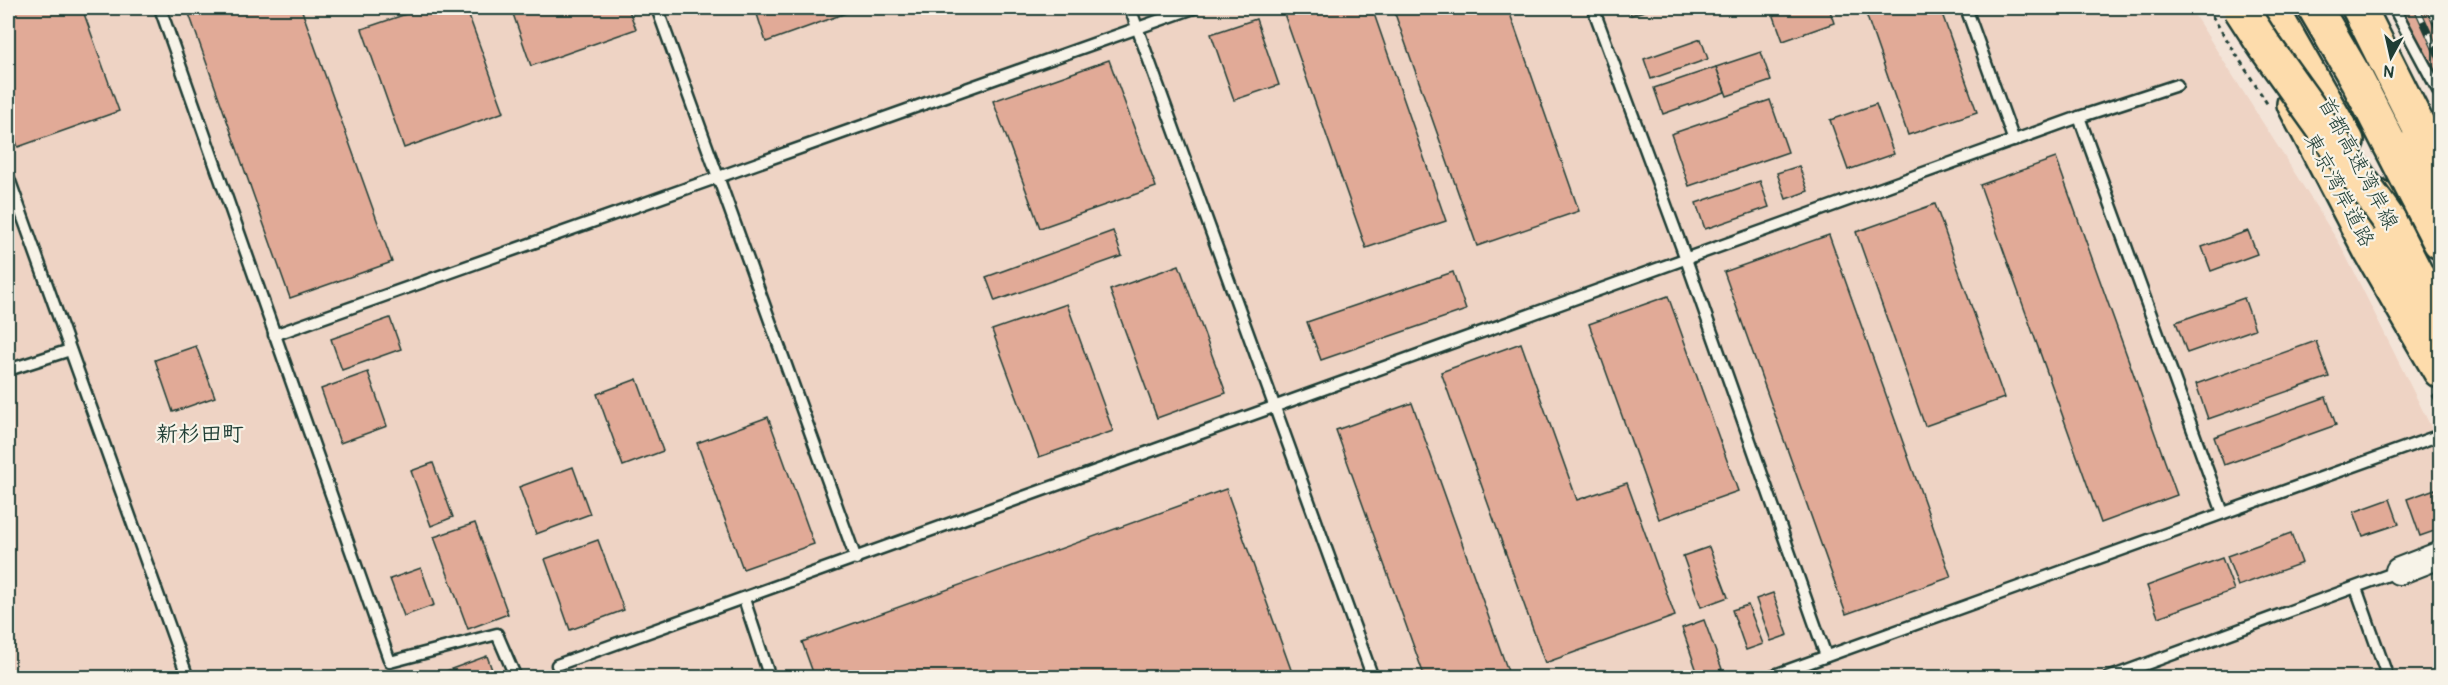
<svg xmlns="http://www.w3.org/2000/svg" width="2448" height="685" viewBox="0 0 2448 685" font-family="Pangolin,'Klee One',sans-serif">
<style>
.built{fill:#eed3c4}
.building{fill:#e1aa97;stroke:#1f3d34;stroke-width:1.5}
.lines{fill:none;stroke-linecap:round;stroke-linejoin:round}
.service-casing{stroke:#1f3d34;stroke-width:15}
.tertiary-casing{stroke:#1f3d34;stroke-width:30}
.trunk-casing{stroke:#1f3d34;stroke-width:38}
.motorway-casing{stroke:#1f3d34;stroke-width:38}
.path{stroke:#1f3d34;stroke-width:3;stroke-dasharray:4.5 4.5;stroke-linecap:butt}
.service{stroke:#f7f3e8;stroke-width:10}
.tertiary{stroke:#f7f3e8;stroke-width:26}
.trunk{stroke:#fddcac;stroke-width:33}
.motorway{stroke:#fddcac;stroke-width:33}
.rail-casing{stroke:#1f3d34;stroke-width:7}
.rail{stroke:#f7f3e8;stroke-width:4.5;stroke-dasharray:14;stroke-linecap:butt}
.motorway-bridge-casing{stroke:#1f3d34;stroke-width:38;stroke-linecap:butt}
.motorway-bridge{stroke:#fddcac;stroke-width:33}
.labels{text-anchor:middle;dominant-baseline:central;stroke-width:4.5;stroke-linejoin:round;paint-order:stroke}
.street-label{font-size:21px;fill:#1f3d34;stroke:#f7f3e8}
.neighbourhood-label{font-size:22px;font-weight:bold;fill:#1f3d34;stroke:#f7f3e8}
</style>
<rect width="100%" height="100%" fill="#f3e4d8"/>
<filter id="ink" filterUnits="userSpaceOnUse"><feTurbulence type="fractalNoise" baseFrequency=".0167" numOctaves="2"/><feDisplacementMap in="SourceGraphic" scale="12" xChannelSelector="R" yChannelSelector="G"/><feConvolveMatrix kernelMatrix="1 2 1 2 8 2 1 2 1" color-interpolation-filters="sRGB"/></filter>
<g filter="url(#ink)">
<polygon class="built" points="8,8 2190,8 2341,246 2440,445 2440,677 8,677"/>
<g class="building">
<polygon points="8,8 82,8 119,111 18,147 8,119"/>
<polygon points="187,8 301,8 392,262 290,298"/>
<polygon points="424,8 466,8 504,112 404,148 362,29"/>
<polygon points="511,8 628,8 636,29 531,66"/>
<polygon points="755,8 860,8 766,42"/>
<polygon points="1282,8 1372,8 1446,221 1366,248"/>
<polygon points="1393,8 1508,8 1579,211 1477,246"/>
<polygon points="1629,8 1654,8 1631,15"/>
<polygon points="1771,8 1829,8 1834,23 1783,41"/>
<polygon points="1864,8 1940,8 1977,112 1908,135"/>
<polygon points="2402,8 2440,8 2440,87"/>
<polygon points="1256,19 1279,85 1234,100 1211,34"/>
<polygon points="1701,39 1708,59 1651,79 1644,59"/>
<polygon points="1761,52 1771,81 1727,96 1716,67"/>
<polygon points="1109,60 1156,187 1040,228 993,101"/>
<polygon points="1716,67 1725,92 1663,114 1654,88"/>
<polygon points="1770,100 1788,152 1689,186 1671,134"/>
<polygon points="1876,104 1894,154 1848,170 1830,120"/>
<polygon points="2056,158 2177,495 2101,523 1980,185"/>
<polygon points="1799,166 1808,191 1786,199 1777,173"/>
<polygon points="1760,181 1769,207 1705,229 1696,203"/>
<polygon points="1935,204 2004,398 1925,426 1856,232"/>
<polygon points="1113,231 1122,256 995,301 986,277"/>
<polygon points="2248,231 2257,254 2211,271 2202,247"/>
<polygon points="1829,235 1951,577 1846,614 1724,272"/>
<polygon points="1179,265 1226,393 1157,418 1110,290"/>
<polygon points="1453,272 1466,310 1321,360 1307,322"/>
<polygon points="1668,296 1738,491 1659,519 1589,324"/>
<polygon points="2244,298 2255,329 2187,353 2176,322"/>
<polygon points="1067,304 1113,431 1039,457 992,330"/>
<polygon points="390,318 401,349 342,370 331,339"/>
<polygon points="2316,341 2329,377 2208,419 2196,384"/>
<polygon points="1521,343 1577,500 1627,483 1675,616 1545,663 1441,372"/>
<polygon points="196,346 215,397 173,412 155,360"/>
<polygon points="368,372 387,426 340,443 321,389"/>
<polygon points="637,379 663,451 623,466 597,394"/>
<polygon points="2326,397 2336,425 2224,465 2214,437"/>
<polygon points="1412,403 1509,674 1498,678 1425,678 1336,430"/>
<polygon points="768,417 814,544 743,569 697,443"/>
<polygon points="433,463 453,517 431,526 411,471"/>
<polygon points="573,467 590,514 536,534 519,487"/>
<polygon points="1226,489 1294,678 815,678 802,642"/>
<polygon points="2435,489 2440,506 2440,529 2420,536 2407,499"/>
<polygon points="2390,499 2399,524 2363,536 2354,512"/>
<polygon points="475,523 508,614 468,629 434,537"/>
<polygon points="2291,533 2302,563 2238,586 2227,556"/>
<polygon points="598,540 624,610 570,630 545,559"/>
<polygon points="1709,547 1728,597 1701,607 1683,556"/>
<polygon points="2222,558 2234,590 2158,617 2147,586"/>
<polygon points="421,568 434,605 404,616 390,579"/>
<polygon points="1773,593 1788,635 1771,641 1756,599"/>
<polygon points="1748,605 1763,644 1746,650 1732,610"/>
<polygon points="1704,620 1722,669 1699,677 1682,628"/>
<polygon points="487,656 495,678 427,678"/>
</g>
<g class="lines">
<g class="service-casing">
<g id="service">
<polyline points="160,8 390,662 497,634 516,678"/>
<polyline points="657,8 856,559"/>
<polyline points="1130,8 1373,678"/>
<polyline points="1593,8 1686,259 1826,656"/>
<polyline points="1966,8 2014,141"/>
<polyline points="2394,8 2440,94"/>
<polyline points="2079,117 2223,513"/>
<polyline points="8,176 188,678"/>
<polyline points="274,335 1194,8"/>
<polyline points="8,370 70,350"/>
<polyline points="2356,588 2388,678"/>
<polyline points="744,599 770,678"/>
<polyline points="557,665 2079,117 2177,85"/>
<polyline points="1766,678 2440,435"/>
<polyline points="2108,678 2399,571"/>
</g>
</g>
<g class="tertiary-casing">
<polyline id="tertiary" points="2399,571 2440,555"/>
</g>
<g class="trunk-casing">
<g id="trunk">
<polyline points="2294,104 2370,250 2440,371"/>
<polyline points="2415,145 2440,193"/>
</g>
</g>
<g class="motorway-casing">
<g id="motorway">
<polyline points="2271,8 2347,141"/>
<polyline points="2315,8 2357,80 2440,242"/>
<polyline points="2359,8 2440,169"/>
<polyline points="2376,195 2440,321"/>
</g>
</g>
<g class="path">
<polyline points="2207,8 2268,105"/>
<polyline points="2433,395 2440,407"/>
</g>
<use href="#service" class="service"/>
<use href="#tertiary" class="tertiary"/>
<use href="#trunk" class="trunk"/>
<use href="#motorway" class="motorway"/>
<g class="rail-casing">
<g id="rail">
<polyline points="2417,8 2440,59"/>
<polyline points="2429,8 2440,33"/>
</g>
</g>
<use href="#rail" class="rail"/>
<g class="motorway-bridge-casing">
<polyline id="motorway-bridge" points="2240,8 2264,45 2389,220"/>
</g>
<use href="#motorway-bridge" class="motorway-bridge"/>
</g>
</g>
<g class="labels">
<g class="street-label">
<text transform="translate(2358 163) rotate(62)">首都高速湾岸線</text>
<text transform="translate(2339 190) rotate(62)">東京湾岸道路</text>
</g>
<g class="neighbourhood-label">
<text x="200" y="434">新杉田町</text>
</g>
</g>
<rect width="2448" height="685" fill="none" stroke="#f7f3e8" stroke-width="30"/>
<rect x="15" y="15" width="2418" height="655" fill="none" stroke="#1f3d34" stroke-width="2" filter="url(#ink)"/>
<g transform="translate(2391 57) rotate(188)" stroke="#f7f3e8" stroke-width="4.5" paint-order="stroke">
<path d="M0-4.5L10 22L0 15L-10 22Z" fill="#1f3d34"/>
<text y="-9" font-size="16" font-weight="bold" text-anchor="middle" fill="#1f3d34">N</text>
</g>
</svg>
